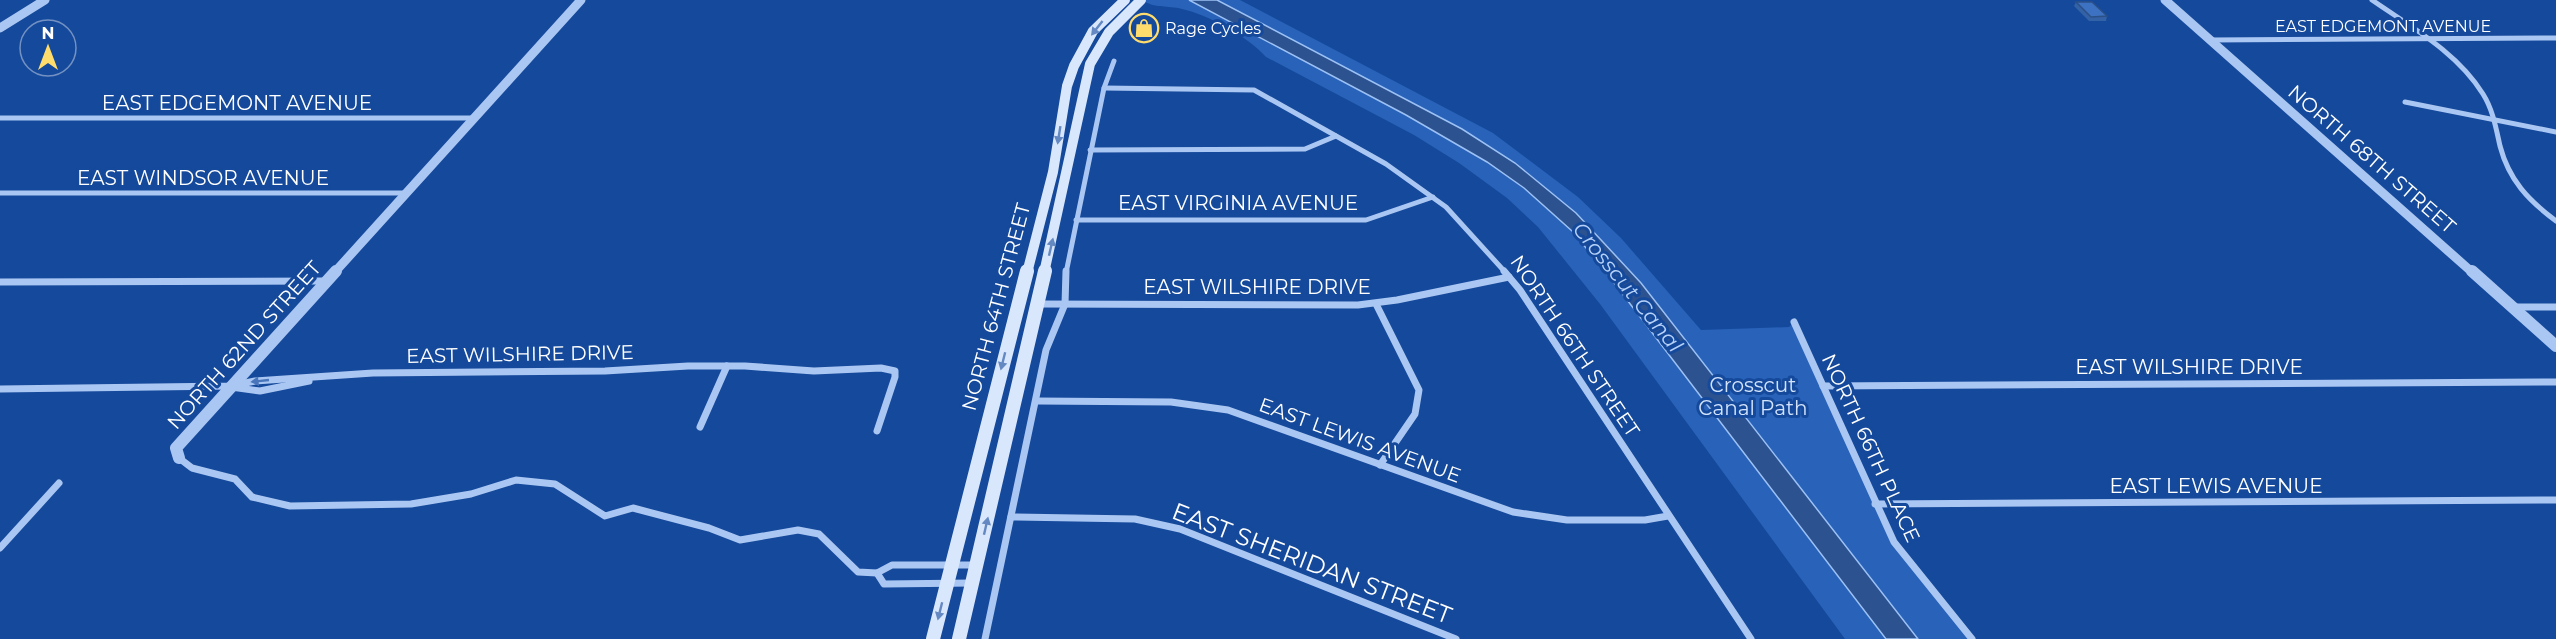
<svg xmlns="http://www.w3.org/2000/svg" width="2556" height="639" viewBox="0 0 2556 639" font-family="Montserrat,sans-serif">
<style>
.green{fill:#2862b9}
.water{fill:#2c528f;stroke:#9cc1f5;stroke-width:1.5}
.lines{fill:none;stroke-linecap:round;stroke-linejoin:round}
.minor-far1{stroke:#aac7f3;stroke-width:5}
.minor{stroke:#aac7f3;stroke-width:7}
.tertiary-far1{stroke:#aac7f3;stroke-width:9}
.tertiary{stroke:#aac7f3;stroke-width:12}
.secondary-far1{stroke:#d9e7fc;stroke-width:10}
.secondary{stroke:#d9e7fc;stroke-width:14}
.wall{fill:#3462a7}
.building{fill:#3d72c2;stroke:#2b5088;stroke-width:1.5}
.oneway{fill:#6388c2}
.oneway2{fill:#4975ba}
.labels{text-anchor:middle;dominant-baseline:central;stroke-width:6;stroke-linejoin:round;paint-order:stroke}
.far-street-label{font-size:16px;fill:#fff;stroke:#15499b}
.far-poi-label{font-size:16px;fill:#fff;stroke:#15499b;text-anchor:start}
.street-label{font-size:20px;fill:#fff;stroke:#15499b}
.park-label{font-size:20px;fill:#d2e3fd;stroke:#15499b}
.water-label{font-size:21px;font-style:italic;fill:#b7d2f9;stroke:#15499b}
.near-street-label{font-size:24px;fill:#fff;stroke:#15499b}
</style>
<rect width="100%" height="100%" fill="#15499b"/>
<path class="green" d="M 1142,0 L 1240,0 L 1493,133 L 1578,197 L 1621,238 L 1701,330 L 1789,327 L 1794,322 L 1894,542 L 1972,639 L 1845,639 L 1600,304 L 1538,227 L 1507,198 L 1459,163 L 1414,135 L 1266,57 C 1250,38 1207,14 1182,9 C 1167,5 1155,9 1142,0 Z"/>
<polygon class="water" points="1189,0 1217,0 1462,129 1515,163 1576,213 1641,283 1918,639 1886,639 1605,271 1572,231 1524,188 1487,162 1406,115"/>
<g class="lines">
<g class="minor-far1">
<path d="M 2372,0 C 2411,27 2457,52 2483,94 C 2493,110 2496,128 2500,146 C 2509,180 2528,200 2556,221"/>
<polyline points="2210,40 2556,38"/>
<polyline points="1104,88 1254,90 1386,164 1446,207 1506,273"/>
<polyline points="2405,102 2556,132"/>
<polyline points="0,118 474,118"/>
<polyline points="1090,150 1305,149 1336,136"/>
<polyline points="0,193 405,193"/>
<polyline points="1076,220 1366,220 1433,197"/>
<polyline points="1066,273 1104,88 1114,61"/>
</g>
<g class="minor">
<polyline points="1504,271 1520,290 1751,639"/>
<polyline points="0,282 325,281"/>
<polyline points="1038,304 1358,305 1397,300 1509,277"/>
<polyline points="1376,304 1419,390 1415,414 1380,465"/>
<polyline points="2515,307 2556,307"/>
<polyline points="1794,322 1894,542 1972,639"/>
<polyline points="1823,386 2556,382"/>
<polyline points="231,387 260,391 309,381"/>
<polyline points="0,389 231,386 255,381 373,373 605,371 688,366 745,366 814,371 881,368 895,371 895,377 877,431"/>
<polyline points="1037,401 1171,402 1228,410 1513,512 1567,520 1645,520 1668,516"/>
<polyline points="700,427 727,366"/>
<polyline points="179,458 192,468 235,479 252,497 290,506 411,504 471,494 516,480 555,484 605,516 633,508 709,528 740,540 798,530 819,534 858,572 877,573 892,565 976,565"/>
<polyline points="1875,504 2556,500"/>
<polyline points="1011,517 1135,519 1180,529 1456,639"/>
<polyline points="0,548 59,483"/>
<polyline points="877,573 884,584 972,583"/>
<polyline points="985,639 1046,350 1065,304 1066,271"/>
</g>
<g class="tertiary-far1">
<polyline points="2165,0 2473,273"/>
<polyline points="0,28 45,0"/>
<polyline points="334,273 581,0"/>
</g>
<g class="tertiary">
<polyline points="2472,271 2556,346"/>
<polyline points="179,458 176,448 336,271"/>
</g>
<g class="secondary-far1">
<polyline points="1027,273 1053,172 1067,86 1074,66 1093,31 1125,0"/>
<polyline points="1044,273 1090,64 1109,32 1141,0"/>
</g>
<g class="secondary">
<polyline points="933,639 1027,271"/>
<polyline points="959,639 1045,271"/>
</g>
</g>
<polygon class="wall" points="2076,2 2107,16 2106,21 2089,21 2074,6"/>
<polygon class="building" points="2076,2 2092,2 2107,16 2091,17"/>
<defs><path id="oneway-solid" d="M-6-.8H1V-3.2L6.5 0L1 3.2V.8H-6Z" transform="scale(1.5)"/></defs>
<g class="oneway">
<use href="#oneway-solid" transform="translate(1097 28) rotate(128)"/>
<use href="#oneway-solid" transform="translate(1059 135) rotate(99)"/>
<use href="#oneway-solid" transform="translate(1051 247) rotate(-77)"/>
<use href="#oneway-solid" transform="translate(1003 361) rotate(104)"/>
<use href="#oneway-solid" transform="translate(986 526) rotate(-77)"/>
<use href="#oneway-solid" transform="translate(940 611) rotate(104)"/>
</g>
<use class="oneway2" href="#oneway-solid" transform="translate(260 381) rotate(174)"/>
<defs>
<g id="shop-ring" transform="scale(1.5)"><circle r="9.5" fill="#15499b" stroke="#ffdc6c" stroke-width="1.5"/><path d="M-5-2.5h2.3a2.7 3.5 0 0 1 5.4 0H5L5.5 6h-11ZM-1.5-2.5h3a1.5 2.3 0 0 0-3 0Z" fill="#ffdc6c"/></g>
</defs>
<g fill-rule="evenodd">
<use href="#shop-ring" x="1144" y="28"/>
</g>
<g class="labels">
<g class="far-street-label">
<text x="2383" y="26">EAST EDGEMONT AVENUE</text>
</g>
<g class="far-poi-label">
<text x="1165" y="28">Rage Cycles</text>
</g>
<g class="street-label">
<text x="237" y="103">EAST EDGEMONT AVENUE</text>
<text transform="translate(2372 159) rotate(41)">NORTH 68TH STREET</text>
<text x="203" y="178">EAST WINDSOR AVENUE</text>
<text x="1238" y="203">EAST VIRGINIA AVENUE</text>
<text x="1257" y="287">EAST WILSHIRE DRIVE</text>
<text transform="translate(996 307) rotate(-75)">NORTH 64TH STREET</text>
<text transform="translate(244 345) rotate(-48)">NORTH 62ND STREET</text>
<text transform="translate(1575 346) rotate(56)">NORTH 66TH STREET</text>
<text transform="translate(520 354) rotate(-1)">EAST WILSHIRE DRIVE</text>
<text x="2189" y="367">EAST WILSHIRE DRIVE</text>
<text transform="translate(1360 440) rotate(20)">EAST LEWIS AVENUE</text>
<text transform="translate(1871 448) rotate(65)">NORTH 66TH PLACE</text>
<text x="2216" y="486">EAST LEWIS AVENUE</text>
</g>
<g class="park-label">
<text x="1753" y="385">Crosscut<tspan x="1753" dy="23">Canal Path</tspan></text>
</g>
<g class="water-label">
<text transform="translate(1628 287) rotate(51)">Crosscut Canal</text>
</g>
<g class="near-street-label">
<text transform="translate(1312 563) rotate(21)">EAST SHERIDAN STREET</text>
</g>
</g>
<g transform="translate(48 48)"><circle r="28" fill="#15499b" stroke="#7392c3" stroke-width="1.5"/>
<path d="M0-4.5L10 22L0 15L-10 22Z" fill="#ffdc6c"/>
<text y="-9" font-size="16" font-weight="bold" text-anchor="middle" fill="#ffffff">N</text>
</g>
</svg>
